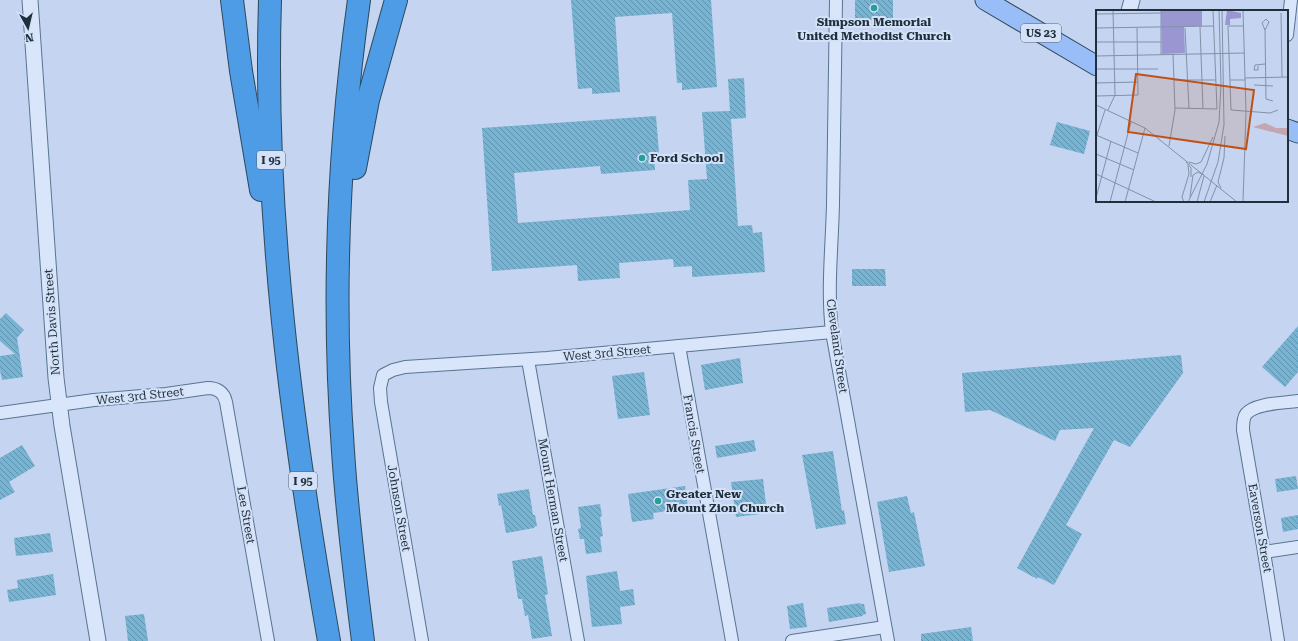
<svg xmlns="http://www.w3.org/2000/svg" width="1298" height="641" viewBox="0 0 1298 641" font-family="'Roboto Serif',serif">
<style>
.building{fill:url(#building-back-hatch)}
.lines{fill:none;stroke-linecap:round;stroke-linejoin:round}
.minor-casing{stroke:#58758d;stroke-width:14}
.tertiary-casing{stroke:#58758d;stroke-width:17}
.primary-casing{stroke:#2d495b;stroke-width:21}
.motorway-casing{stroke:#2d495b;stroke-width:24}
.minor{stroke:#d8e5fb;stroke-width:12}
.tertiary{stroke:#d8e5fb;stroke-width:15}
.primary{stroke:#99bdf7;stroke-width:19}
.motorway{stroke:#4f9ce6;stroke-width:22}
.poi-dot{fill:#24a197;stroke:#d4e1f8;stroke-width:1.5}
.labels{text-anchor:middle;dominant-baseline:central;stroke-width:4;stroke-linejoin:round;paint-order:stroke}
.shield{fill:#d4e1f8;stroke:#556574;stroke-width:1}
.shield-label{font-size:11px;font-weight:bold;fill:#1e303c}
.poi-label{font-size:12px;font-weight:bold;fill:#1e303c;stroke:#d4e1f8;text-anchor:start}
.street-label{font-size:12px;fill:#1e303c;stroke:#d4e1f8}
.inset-road{fill:none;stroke:#8292a9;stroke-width:1}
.view{fill:#c05116;fill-opacity:0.15;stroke:#c05116;stroke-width:2}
.inset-edge{fill:none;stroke:#1e303c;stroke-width:2}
</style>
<defs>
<pattern id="building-back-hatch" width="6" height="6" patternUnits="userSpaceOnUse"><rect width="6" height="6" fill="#77b3d2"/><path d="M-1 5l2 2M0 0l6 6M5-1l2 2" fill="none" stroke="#6192ac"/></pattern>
</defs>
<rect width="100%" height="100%" fill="#c4d4f1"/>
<g class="building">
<polygon points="571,0 711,0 717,87 682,90 682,83 677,83 672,13 615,17 620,92 592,94 592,88 578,89"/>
<polygon points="855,0 893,0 893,21 855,19"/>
<polygon points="744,78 746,118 731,119 738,226 752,225 753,233 762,232 765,272 692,277 692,266 674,267 673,259 619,263 620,278 578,281 577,265 492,271 482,128 656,116 659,153 654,154 655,170 601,174 600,166 514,173 518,223 690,210 688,180 707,179 702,112 730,111 728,79"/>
<polygon points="1057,122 1090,131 1084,154 1050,145"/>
<polygon points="852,269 885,269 886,286 852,286"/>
<polygon points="6,313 24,330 17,338 23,377 2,380 0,370 0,356 15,354 0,341 0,319"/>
<polygon points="1298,326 1298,372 1285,387 1262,367"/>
<polygon points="1181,355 1183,373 1130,447 1114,440 1066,525 1082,534 1054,585 1038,577 1037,579 1017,568 1094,428 1060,430 1055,441 990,410 965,412 962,373"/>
<polygon points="740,358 743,383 705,390 701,365"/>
<polygon points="644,372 650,415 618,419 612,376"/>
<polygon points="754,440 756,451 717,458 715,446"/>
<polygon points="22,445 35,466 9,482 15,492 0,500 0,458"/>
<polygon points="833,451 842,511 844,510 846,524 816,529 802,455"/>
<polygon points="1296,476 1298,489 1277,492 1275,479"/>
<polygon points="763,479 767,513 736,517 731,482"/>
<polygon points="685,486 688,508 653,513 654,519 632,522 628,494"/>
<polygon points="529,489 533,515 535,515 537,526 534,527 534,528 506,533 501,505 499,506 497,494"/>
<polygon points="907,496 911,513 914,512 925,566 889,572 877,502"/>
<polygon points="600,504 602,516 600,517 603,536 600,537 602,552 586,554 584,539 580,539 578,529 581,528 578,507"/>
<polygon points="1298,515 1298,529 1283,532 1281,518"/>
<polygon points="50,533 53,552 16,556 14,538"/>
<polygon points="542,556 548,594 545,595 552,636 532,639 528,615 525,616 522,599 518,599 512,561"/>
<polygon points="617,571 620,591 633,589 635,605 620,607 622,624 592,627 586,576"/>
<polygon points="53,574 56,595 9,602 7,590 18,588 17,580"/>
<polygon points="803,603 807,627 790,629 787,606"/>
<polygon points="860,603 861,604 864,604 866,614 862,615 863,616 829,622 827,608"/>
<polygon points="144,614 148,641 128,641 125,616"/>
<polygon points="971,627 973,641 921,641 921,634"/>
</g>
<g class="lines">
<g class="minor-casing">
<g id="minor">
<path d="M 836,0 C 835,68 834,136 833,204 C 832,247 827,289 832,332 L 888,641"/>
<polyline points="1287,35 1291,0"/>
<polyline points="679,346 732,641"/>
<polyline points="528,360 578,641"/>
<path d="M 0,413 L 94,400 L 166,394 L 208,388 C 217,388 224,392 226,402 L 268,641"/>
<polyline points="1264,552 1298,547"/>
<polyline points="422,641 381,402 380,388 383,375 393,370 405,367 547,358 832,332"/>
<polyline points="792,641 885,627"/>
<path d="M 1278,641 L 1264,552 L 1243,430 C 1243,425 1243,418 1246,414 C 1255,403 1284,403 1298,401"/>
</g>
</g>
<g class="tertiary-casing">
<g id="tertiary">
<polyline points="30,0 56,378 62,426 98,641"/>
<polyline points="1129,11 1132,0"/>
</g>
</g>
<g class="primary-casing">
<g id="primary">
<polyline points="985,0 1097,66"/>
<polyline points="1287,129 1298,133"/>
</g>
</g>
<g class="motorway-casing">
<g id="motorway">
<polyline points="232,0 241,71 261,190"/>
<path d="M 270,0 C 263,215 292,430 329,641"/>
<path d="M 359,0 C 338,149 332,301 343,451 C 347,515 355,578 363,641"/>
<polyline points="355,168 368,100 396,0"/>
</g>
</g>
<use href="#minor" class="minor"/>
<use href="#tertiary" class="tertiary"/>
<use href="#primary" class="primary"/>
<use href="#motorway" class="motorway"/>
</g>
<g class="poi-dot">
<circle cx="874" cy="8" r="4"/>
<circle cx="642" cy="158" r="4"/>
<circle cx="658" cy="501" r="4"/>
</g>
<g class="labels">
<g class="shield">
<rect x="1021" y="24" width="40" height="18" rx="3"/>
<rect x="257" y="151" width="28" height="18" rx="3"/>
<rect x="289" y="472" width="28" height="18" rx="3"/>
</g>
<g class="shield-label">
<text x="1041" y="33">US 23</text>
<text x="271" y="160">I 95</text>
<text x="303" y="481">I 95</text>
</g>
<g class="poi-label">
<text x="874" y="22" text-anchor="middle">Simpson Memorial<tspan x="874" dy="14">United Methodist Church</tspan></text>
<text x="650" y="158">Ford School</text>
<text x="666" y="494">Greater New<tspan x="666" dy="14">Mount Zion Church</tspan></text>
</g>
<g class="street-label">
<text transform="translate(52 322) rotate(-94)">North Davis Street</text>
<text transform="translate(837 346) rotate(82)">Cleveland Street</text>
<text transform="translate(607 353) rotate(-5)">West 3rd Street</text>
<text transform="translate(140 396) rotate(-6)">West 3rd Street</text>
<text transform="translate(694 434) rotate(80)">Francis Street</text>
<text transform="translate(553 500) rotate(80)">Mount Herman Street</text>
<text transform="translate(399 508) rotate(80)">Johnson Street</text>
<text transform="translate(246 515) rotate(80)">Lee Street</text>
<text transform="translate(1260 528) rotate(80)">Eaverson Street</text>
</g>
</g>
<g transform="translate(1096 10)">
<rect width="192" height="192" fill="#c4d4f1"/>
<path d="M 131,0 L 145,3 L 145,8 L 134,9 L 134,15 L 129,15 Z" fill="#9996d1"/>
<path d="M 65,0 L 106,0 L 106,16 L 88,16 L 89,43 L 66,44 Z" fill="#9996d1"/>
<path d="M 169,113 L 180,118 L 192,118 L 192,126 L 157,117 Z" fill="#c4a6b1"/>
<path class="inset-road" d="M 65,0 L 65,45M 185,3 L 186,67M 0,4 L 65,3M 147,16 L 132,16 L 135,100 L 174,103 L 182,100M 104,17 L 107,99M 0,18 L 118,16M 89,18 L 93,99M 169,20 L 166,13 L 170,9 L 173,12 L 169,20 L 170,89 L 177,91M 0,32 L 65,32M 0,46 L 149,43M 162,56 L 162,60 L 158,60 L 159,55 L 169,54M 0,59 L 62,59M 149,68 L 192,67M 78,70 L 120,70M 134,70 L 149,70M 0,73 L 42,72M 158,75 L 177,76M 0,86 L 42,85 L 41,18M 0,95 L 49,118 L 141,192M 79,98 L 121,99 L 117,0M 12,100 L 19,85 L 17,0M 0,125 L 42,143M 1,125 L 9,100M 73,136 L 79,100 L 77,44M 0,144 L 38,160M 90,152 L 95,158 L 95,167M 93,152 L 100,154 L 105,152 L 117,127M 0,164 L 60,192M 125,178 L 122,172 L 128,148 L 129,126M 94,187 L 97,165 L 102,162 L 108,165M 0,188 L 15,131M 14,192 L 35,112M 29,192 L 49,118M 88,192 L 86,187 L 93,164 L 92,155M 92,192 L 111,154 L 123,112 L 125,75 L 123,0M 101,192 L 108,166M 108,192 L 122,152 L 128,115 L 126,0M 114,192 L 121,175M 147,192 L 150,102 L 147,0"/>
<path class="view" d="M 40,64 L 158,80 L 150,139 L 32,122 Z"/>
<rect width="192" height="192" class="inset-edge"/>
</g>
<g transform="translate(28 28) rotate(172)" stroke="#d4e1f8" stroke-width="3" paint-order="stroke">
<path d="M0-3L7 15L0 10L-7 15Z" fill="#1e303c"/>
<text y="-6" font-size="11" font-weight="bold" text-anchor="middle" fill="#1e303c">N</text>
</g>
</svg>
